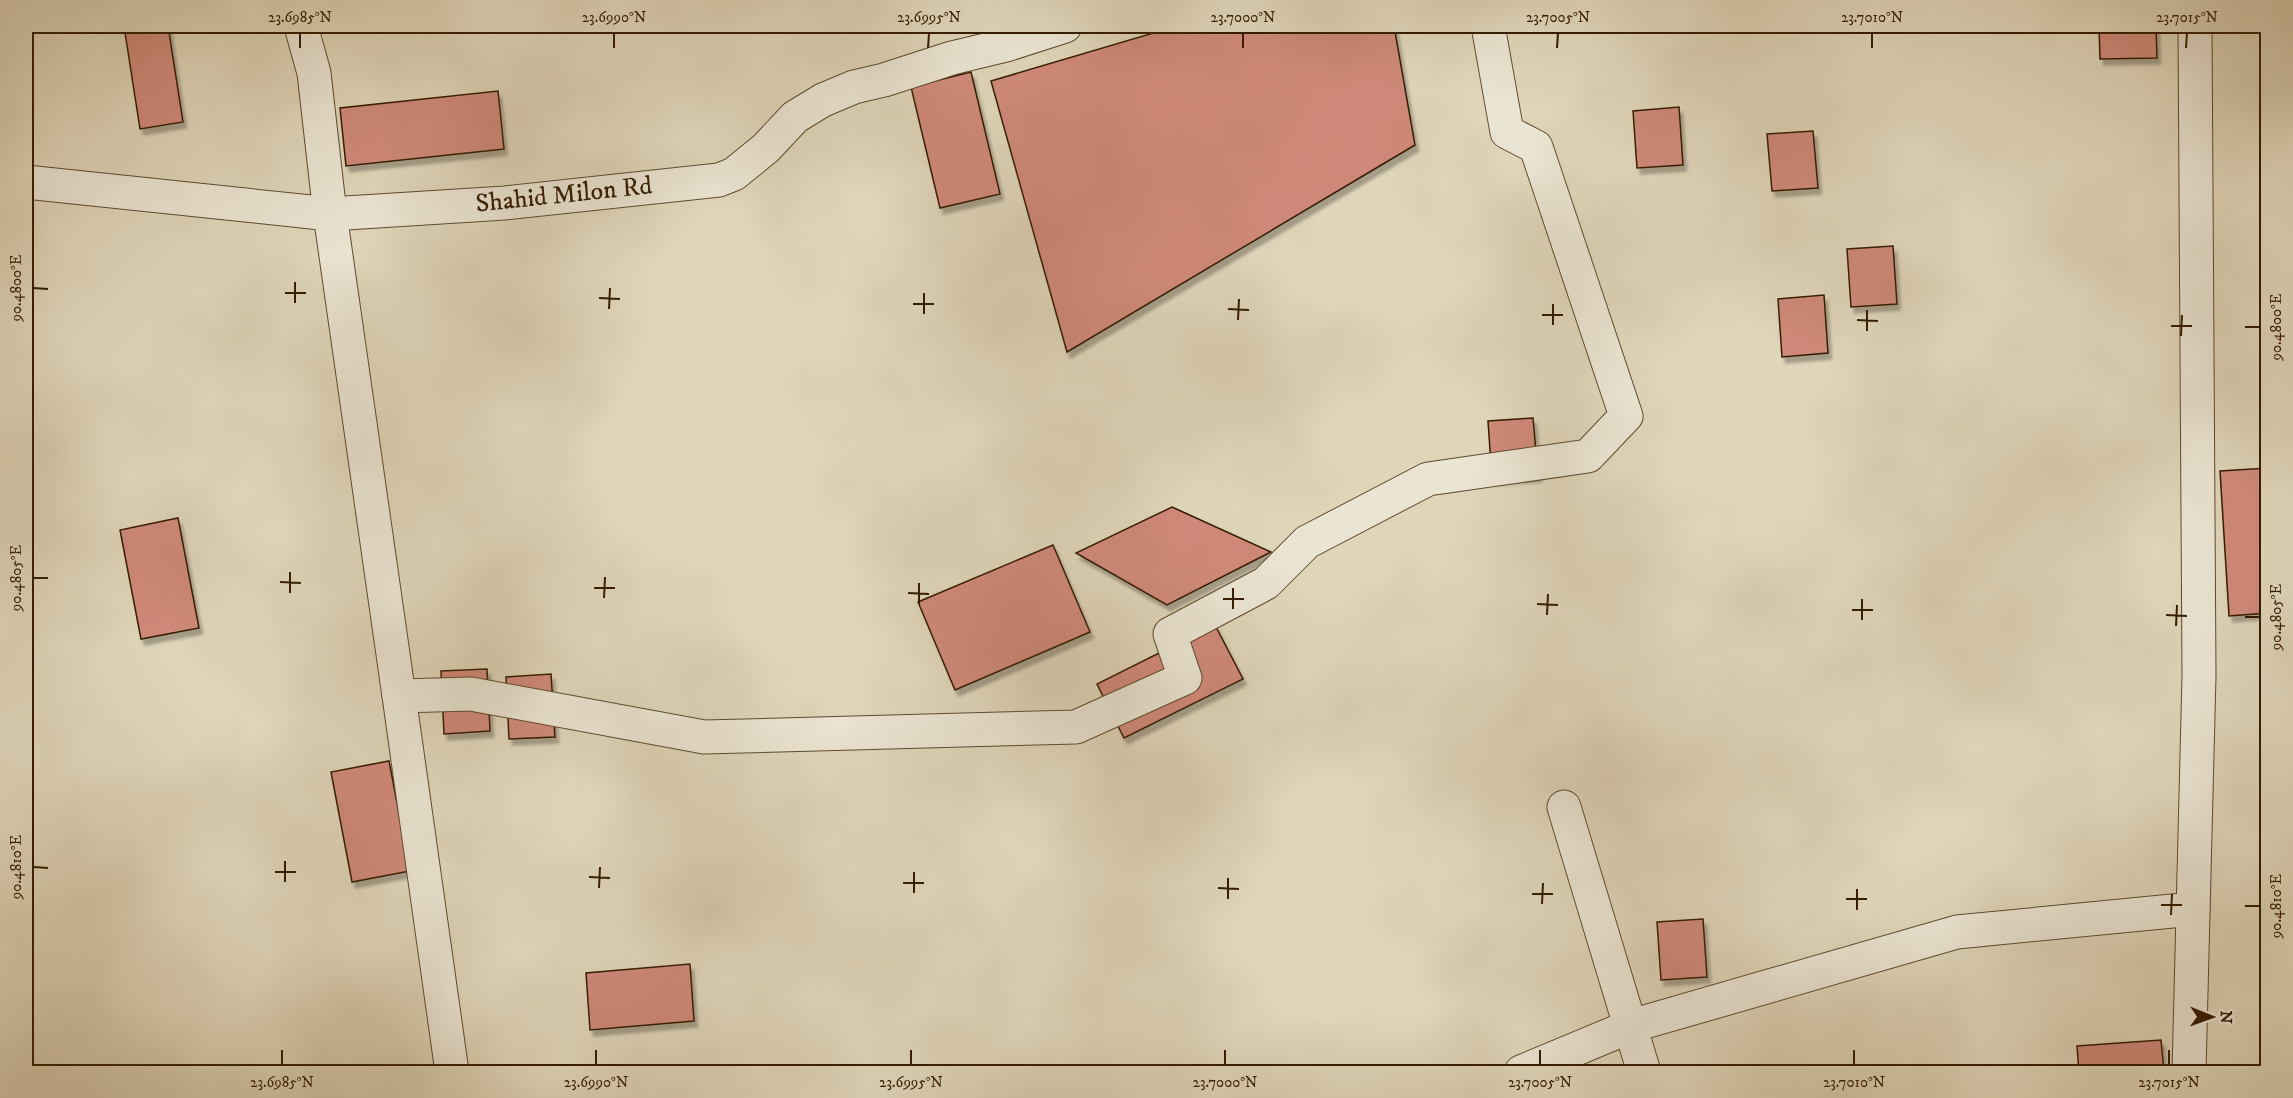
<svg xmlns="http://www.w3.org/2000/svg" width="2293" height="1098" viewBox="0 0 2293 1098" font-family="'IM FELL DW Pica',serif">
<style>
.building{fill:#cf897a;stroke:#341c00;stroke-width:1.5;filter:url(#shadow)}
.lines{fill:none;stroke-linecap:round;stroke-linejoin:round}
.street-casing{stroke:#5f4a2e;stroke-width:35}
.street{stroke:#eae4d2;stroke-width:33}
.ticks{fill:none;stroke:#341c00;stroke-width:2}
.labels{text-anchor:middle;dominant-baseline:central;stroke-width:4.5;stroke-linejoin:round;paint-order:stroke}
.street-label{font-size:26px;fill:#341c00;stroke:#eae4d2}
.neatline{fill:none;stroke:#341c00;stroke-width:2}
.ticks-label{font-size:15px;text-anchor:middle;fill:#341c00}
</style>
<defs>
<filter id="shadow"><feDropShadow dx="3.5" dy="6" stdDeviation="1.5" flood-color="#0004"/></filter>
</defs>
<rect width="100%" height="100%" fill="#dfd5b9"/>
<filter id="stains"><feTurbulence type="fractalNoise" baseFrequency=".00333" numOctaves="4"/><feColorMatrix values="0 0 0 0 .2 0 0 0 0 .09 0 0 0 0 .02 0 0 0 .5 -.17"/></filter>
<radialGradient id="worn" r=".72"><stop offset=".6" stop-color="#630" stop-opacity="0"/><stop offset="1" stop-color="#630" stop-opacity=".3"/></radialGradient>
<g class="building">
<polygon points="124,26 168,26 183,122 140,129"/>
<polygon points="1177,26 1394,26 1415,145 1067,352 991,81"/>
<polygon points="2099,26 2156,26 2157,58 2100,59"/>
<polygon points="971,72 1000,194 940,208 911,87"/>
<polygon points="498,91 504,149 346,166 340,108"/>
<polygon points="1679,107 1683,165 1637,168 1633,111"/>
<polygon points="1813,131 1818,188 1772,191 1767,134"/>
<polygon points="1893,246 1897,304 1851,307 1847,249"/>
<polygon points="1824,295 1828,353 1782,357 1778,299"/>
<polygon points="1533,418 1538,476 1492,479 1488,421"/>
<polygon points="2268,468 2268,613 2229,616 2220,471"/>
<polygon points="1172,507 1271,552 1167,605 1076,553"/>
<polygon points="178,518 199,628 141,639 120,530"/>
<polygon points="1053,545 1090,632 955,690 918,602"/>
<polygon points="1215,625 1243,679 1124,738 1097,684"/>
<polygon points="487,669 490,731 444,734 441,671"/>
<polygon points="551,674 555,737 509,739 506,677"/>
<polygon points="389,761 410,871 352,882 331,772"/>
<polygon points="1703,919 1707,977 1661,980 1657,922"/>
<polygon points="690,964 694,1021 590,1030 586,973"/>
<polygon points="2161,1040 2164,1072 2079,1072 2077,1046"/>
</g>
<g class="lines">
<g class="street-casing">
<g id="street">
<polyline points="301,26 314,73 330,214 399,696"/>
<polyline points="26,182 330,214 505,203 719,180 734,174 766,148 795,117 823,100 854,87 884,80 952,58 1006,45 1065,26"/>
<polyline points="1564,807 1644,1072"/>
<polyline points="452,1072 399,696 471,694 704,737 1076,727 1185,678 1170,634 1266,583 1307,542 1428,479 1588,456 1626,416 1536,147 1507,132 1488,26"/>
<polyline points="1521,1072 1631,1026 1957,932 2193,909"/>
<polyline points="2189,1072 2199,676 2195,26"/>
</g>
</g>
<use href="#street" class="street"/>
</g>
<path class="ticks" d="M 300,48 L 300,33M 614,48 L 614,33M 928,48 L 929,33M 1243,48 L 1243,33M 1557,48 L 1558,33M 1872,48 L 1872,33M 2186,48 L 2187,33M 33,288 L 48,289M 285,293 L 306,293M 599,298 L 620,299M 295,303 L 295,282M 913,304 L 934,304M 609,309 L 610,288M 1228,309 L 1249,310M 924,314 L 924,293M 1542,315 L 1563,315M 1238,320 L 1239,299M 1857,320 L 1878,321M 1553,325 L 1553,304M 2171,326 L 2192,326M 2245,327 L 2260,327M 1867,331 L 1867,310M 2181,336 L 2182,315M 33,578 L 48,578M 280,582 L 301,583M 594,588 L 615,588M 290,593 L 290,572M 908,593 L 929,594M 604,598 L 605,577M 1223,599 L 1244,599M 919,604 L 919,583M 1537,604 L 1558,605M 1233,609 L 1233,588M 1852,610 L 1873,610M 1547,615 L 1548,594M 2166,615 L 2187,616M 2245,617 L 2260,617M 1862,620 L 1862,599M 2176,626 L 2177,605M 33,867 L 48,868M 275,872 L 296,872M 589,877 L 610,878M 285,882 L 285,861M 903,883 L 924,883M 599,888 L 600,867M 1218,888 L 1239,889M 914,893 L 914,872M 1532,894 L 1553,894M 1228,899 L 1228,878M 1846,899 L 1867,899M 1542,904 L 1543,883M 2161,905 L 2182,905M 2245,906 L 2260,906M 1857,910 L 1857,889M 2171,915 L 2172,894M 282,1065 L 282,1050M 596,1065 L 596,1050M 911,1065 L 911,1050M 1225,1065 L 1225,1050M 1540,1065 L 1540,1050M 1854,1065 L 1854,1050M 2169,1065 L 2169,1050"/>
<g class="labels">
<g class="street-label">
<text transform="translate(564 195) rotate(-6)">Shahid Milon Rd</text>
</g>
</g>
<rect width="2293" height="1098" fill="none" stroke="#dfd5b9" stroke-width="66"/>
<g transform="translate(2212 1017) rotate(91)" stroke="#eae4d2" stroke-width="4.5" paint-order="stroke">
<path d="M0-4.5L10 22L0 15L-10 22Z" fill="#341c00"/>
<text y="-9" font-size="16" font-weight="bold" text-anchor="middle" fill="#341c00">N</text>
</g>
<rect x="33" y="33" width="2227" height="1032" class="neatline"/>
<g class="ticks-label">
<text x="300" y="22">23.6985°N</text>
<text x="614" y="22">23.6990°N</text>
<text x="929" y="22">23.6995°N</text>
<text x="1243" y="22">23.7000°N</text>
<text x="1558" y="22">23.7005°N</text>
<text x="1872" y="22">23.7010°N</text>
<text x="2187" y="22">23.7015°N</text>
<text transform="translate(16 288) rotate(-90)" y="5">90.4800°E</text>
<text transform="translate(2276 327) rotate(-90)" y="5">90.4800°E</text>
<text transform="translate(16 578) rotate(-90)" y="5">90.4805°E</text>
<text transform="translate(2276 617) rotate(-90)" y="5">90.4805°E</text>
<text transform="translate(16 867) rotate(-90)" y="5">90.4810°E</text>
<text transform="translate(2276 906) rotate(-90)" y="5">90.4810°E</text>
<text x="282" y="1087">23.6985°N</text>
<text x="596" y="1087">23.6990°N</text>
<text x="911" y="1087">23.6995°N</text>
<text x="1225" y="1087">23.7000°N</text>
<text x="1540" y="1087">23.7005°N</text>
<text x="1854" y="1087">23.7010°N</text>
<text x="2169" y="1087">23.7015°N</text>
</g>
<rect width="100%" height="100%" filter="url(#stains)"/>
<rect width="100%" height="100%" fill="url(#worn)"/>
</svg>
